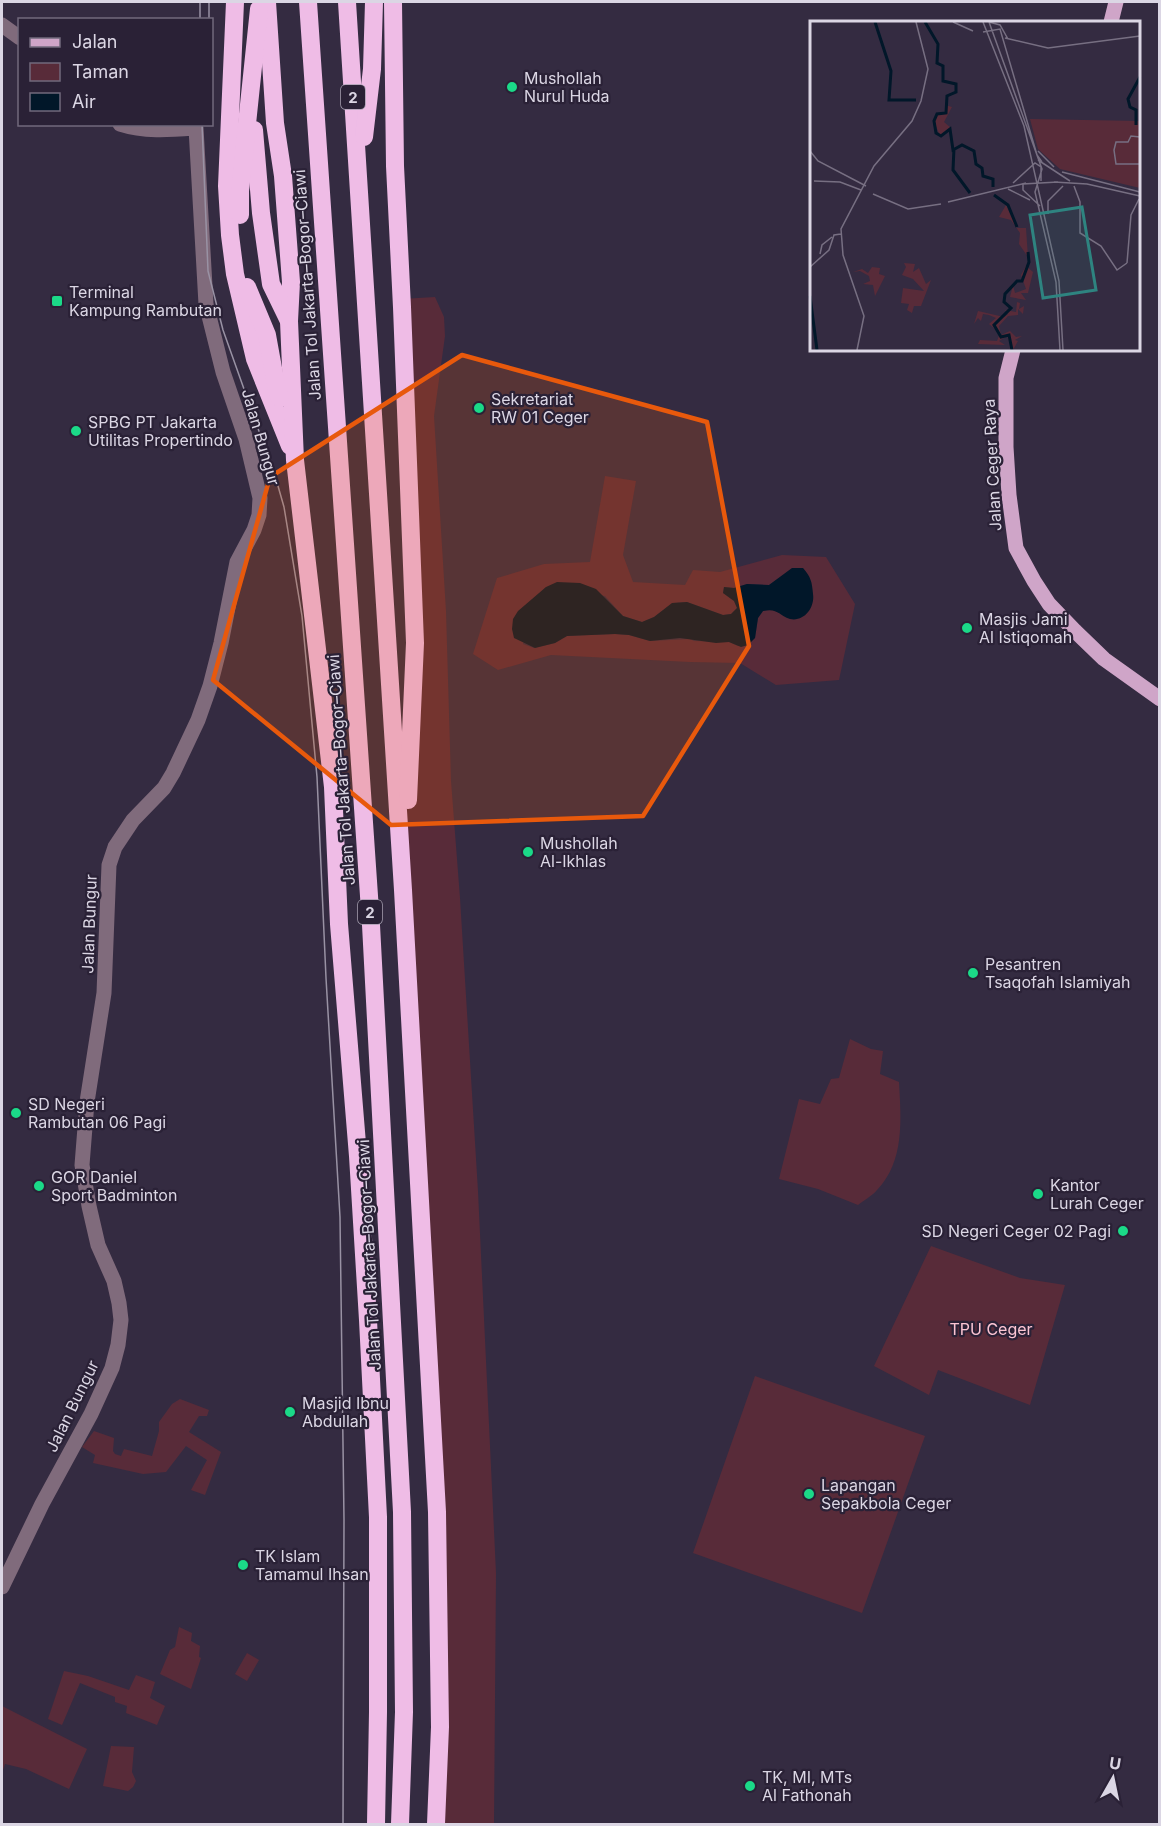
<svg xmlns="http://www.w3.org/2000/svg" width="1161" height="1826" viewBox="0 0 1161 1826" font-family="Inter,sans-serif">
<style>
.green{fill:#582b39;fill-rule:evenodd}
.water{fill:#011729}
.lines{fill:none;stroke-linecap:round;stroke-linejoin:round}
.minor{stroke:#806b7c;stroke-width:15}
.major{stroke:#cfa5c8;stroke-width:15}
.highway{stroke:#efbce6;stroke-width:18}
.tram{stroke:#9992a4;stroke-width:1.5}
.marked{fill:#e8590c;fill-opacity:0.2;stroke:#e8590c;stroke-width:4.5;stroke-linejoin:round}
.poi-dot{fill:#1bd988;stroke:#2a2136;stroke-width:2}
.labels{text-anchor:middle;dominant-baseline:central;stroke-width:4.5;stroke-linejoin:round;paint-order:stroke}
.shield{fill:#2a2136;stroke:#a6a0b0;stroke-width:1.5}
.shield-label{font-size:15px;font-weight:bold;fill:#dbd6e4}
.poi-label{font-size:16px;fill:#dbd6e4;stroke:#2a2136;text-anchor:start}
.street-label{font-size:16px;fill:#dbd6e4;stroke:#2a2136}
.park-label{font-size:16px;fill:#fbc4d2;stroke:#2a2136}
.inset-river{fill:none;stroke:#011729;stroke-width:3}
.inset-road{fill:none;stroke:#776f82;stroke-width:1.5}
.view{fill:#2e8480;fill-opacity:0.15;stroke:#2e8480;stroke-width:3}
.inset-edge{fill:none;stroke:#dbd6e4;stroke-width:3}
</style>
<rect width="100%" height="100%" fill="#342b41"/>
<g class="green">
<polygon points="435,297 444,317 445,336 434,416 446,611 451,781 460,898 478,1191 496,1573 494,1824 434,1824 440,1727 403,890 415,643 401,299"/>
<path d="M 605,476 L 636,481 L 623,555 L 633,582 L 685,585 L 693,570 L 720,572 L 782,555 L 826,557 L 855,604 L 839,680 L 776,685 L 740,663 L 690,662 L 551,655 L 498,670 L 473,654 L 497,578 L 544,564 L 590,562 ZM 779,578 L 791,619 L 772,609 L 763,611 L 758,618 L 755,638 L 738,646 L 729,642 L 694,641 L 690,639 L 650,641 L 629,635 L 615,634 L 567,636 L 555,643 L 534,648 L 523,644 L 535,598 L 546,587 L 605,596 L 623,616 L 642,622 L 654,617 L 673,603 L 687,602 L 723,615 L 731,614 L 737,608 L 734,601 L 723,593 L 724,587 L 734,588 L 747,584 L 769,585 Z"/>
<path d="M 850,1039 L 871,1049 L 883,1051 L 880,1074 L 899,1082 C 901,1119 905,1161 877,1190 C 872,1196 864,1200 858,1205 L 818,1189 L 779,1179 L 799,1099 L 820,1104 L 831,1079 L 839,1078 Z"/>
<polygon points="931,1246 1020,1278 1065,1285 1030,1405 938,1370 929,1395 874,1366"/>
<polygon points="755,1376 925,1436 862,1613 693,1553"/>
<polygon points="180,1399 209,1410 207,1416 199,1416 189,1432 221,1452 205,1495 191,1490 207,1460 186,1446 166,1472 143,1474 93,1463 95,1455 82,1447 94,1431 114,1438 113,1451 115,1454 121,1456 124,1449 152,1456 159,1431 159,1422 172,1404"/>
<polygon points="179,1627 192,1633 191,1641 200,1646 199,1657 201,1658 191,1689 160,1674 170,1650 175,1647"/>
<polygon points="247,1653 259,1660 247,1681 235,1674"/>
<polygon points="64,1671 88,1676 129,1690 136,1675 155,1682 150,1698 165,1706 157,1725 126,1713 127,1706 115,1702 115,1697 80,1683 62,1725 48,1719"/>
<polygon points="2,1706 87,1749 69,1789 26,1769 5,1764 3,1770 2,1770"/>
<polygon points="111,1746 134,1747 132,1772 136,1781 133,1787 128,1791 103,1786"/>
</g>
<path class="water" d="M 792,568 L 803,568 C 811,577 812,582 813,594 C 815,607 805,622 790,619 C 778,615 778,608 763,611 L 758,618 L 755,638 L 748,645 L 741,647 L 729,642 L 716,643 L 680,638 L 650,641 L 629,635 L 615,634 L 567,636 L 555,643 L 535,648 L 514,638 L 512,629 L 513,619 L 518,611 L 546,587 L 557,582 L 580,583 L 596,589 L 623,616 L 642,622 L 654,617 L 672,603 L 687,602 L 723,615 L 731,614 L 737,608 L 734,601 L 723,593 L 724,587 L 734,588 L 747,584 L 769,585 Z"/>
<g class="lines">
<g class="minor">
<polyline points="2,25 20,38"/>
<path d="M 2,1587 L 42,1504 L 91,1414 L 112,1368 L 118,1345 L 121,1320 L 119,1303 L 114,1281 L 98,1245 L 89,1206 L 82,1165 L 87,1102 L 104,993 L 109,865 L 115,847 L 133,820 L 164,788 L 173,773 L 198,720 L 210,686 L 221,643 L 237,562 L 254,530 L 259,515 L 260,498 L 246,439 L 223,372 L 206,304 L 196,128 C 169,130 145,132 120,124"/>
</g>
<g class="major">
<polyline points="1111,22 1116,2"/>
<polyline points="1013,350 1006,378 1006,447 1009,495 1016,548 1034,581 1049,604 1075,631 1104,659 1160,699"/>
</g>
<g class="highway">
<polyline points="235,2 227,186 230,235 235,274 255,359 290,446"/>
<polyline points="267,2 275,123 283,176 291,282 289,321 295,460 333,787 339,924 358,1156 368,1320 378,1517 378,1712 376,1824"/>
<polyline points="308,2 371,925 402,1512 404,1712 400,1824"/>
<polyline points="347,2 403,890 437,1512 440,1727 436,1824"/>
<polyline points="393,2 395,166 402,307 415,643 408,800"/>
<polyline points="254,130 261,213 271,284 288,319"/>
<polyline points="364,137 372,69 374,2"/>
<polyline points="240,215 240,191 259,9"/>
<polyline points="247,287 267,335 277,390 280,398"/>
</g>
<g class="tram">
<polyline points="200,2 200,20"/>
<polyline points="209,2 209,20"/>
<polyline points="202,124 208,271 223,330 276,479 284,507 302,616 317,777 326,978 340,1217 344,1520 343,1824"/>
</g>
</g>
<path class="marked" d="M 462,355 L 707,422 L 749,646 L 643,816 L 391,825 L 213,680 L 270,477 Z"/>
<g class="poi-dot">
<circle cx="512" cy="87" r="6"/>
<rect x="51" y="295" width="12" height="12" rx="3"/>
<circle cx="479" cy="408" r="6"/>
<circle cx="76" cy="431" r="6"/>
<circle cx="967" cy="628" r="6"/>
<circle cx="528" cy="852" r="6"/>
<circle cx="973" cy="973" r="6"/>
<circle cx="16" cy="1113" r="6"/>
<circle cx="39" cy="1186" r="6"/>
<circle cx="1038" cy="1194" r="6"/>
<circle cx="1123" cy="1231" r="6"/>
<circle cx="290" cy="1412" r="6"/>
<circle cx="809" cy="1494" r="6"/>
<circle cx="243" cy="1565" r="6"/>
<circle cx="750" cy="1786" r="6"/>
</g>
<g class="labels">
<g class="shield">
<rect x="341" y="85" width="24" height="24" rx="4.5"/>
<rect x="358" y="900" width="24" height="24" rx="4.5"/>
</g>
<g class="shield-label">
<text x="353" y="97">2</text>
<text x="370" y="912">2</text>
</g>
<g class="poi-label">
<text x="524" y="78">Mushollah<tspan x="524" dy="18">Nurul Huda</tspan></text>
<text x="69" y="292">Terminal<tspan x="69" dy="18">Kampung Rambutan</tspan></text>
<text x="491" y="399">Sekretariat<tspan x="491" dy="18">RW 01 Ceger</tspan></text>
<text x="88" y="422">SPBG PT Jakarta<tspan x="88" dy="18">Utilitas Propertindo</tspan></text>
<text x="979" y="619">Masjis Jami<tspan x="979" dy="18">Al Istiqomah</tspan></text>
<text x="540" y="843">Mushollah<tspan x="540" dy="18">Al-Ikhlas</tspan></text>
<text x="985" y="964">Pesantren<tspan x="985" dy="18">Tsaqofah Islamiyah</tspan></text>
<text x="28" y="1104">SD Negeri<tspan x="28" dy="18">Rambutan 06 Pagi</tspan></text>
<text x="51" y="1177">GOR Daniel<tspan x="51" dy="18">Sport Badminton</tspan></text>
<text x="1050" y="1185">Kantor<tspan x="1050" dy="18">Lurah Ceger</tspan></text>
<text x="1111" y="1231" text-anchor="end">SD Negeri Ceger 02 Pagi</text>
<text x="302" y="1403">Masjid Ibnu<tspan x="302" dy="18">Abdullah</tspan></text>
<text x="821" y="1485">Lapangan<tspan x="821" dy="18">Sepakbola Ceger</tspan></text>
<text x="255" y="1556">TK Islam<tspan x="255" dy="18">Tamamul Ihsan</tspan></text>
<text x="762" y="1777">TK, MI, MTs<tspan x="762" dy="18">Al Fathonah</tspan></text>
</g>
<g class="street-label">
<text transform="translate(307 285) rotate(-94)">Jalan Tol Jakarta–Bogor–Ciawi</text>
<text transform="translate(261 437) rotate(74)">Jalan Bungur</text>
<text transform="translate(992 465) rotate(-93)">Jalan Ceger Raya</text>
<text transform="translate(341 770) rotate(-94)">Jalan Tol Jakarta–Bogor–Ciawi</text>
<text transform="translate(89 924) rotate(-88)">Jalan Bungur</text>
<text transform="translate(369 1255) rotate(-93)">Jalan Tol Jakarta–Bogor–Ciawi</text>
<text transform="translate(72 1406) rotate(-64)">Jalan Bungur</text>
</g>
<g class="park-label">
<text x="991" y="1329">TPU Ceger</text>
</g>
</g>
<g transform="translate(810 21)">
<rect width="330" height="330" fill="#342b41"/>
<path d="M 135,84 L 142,86 L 134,101 L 141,107 L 130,115 L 124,100 L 128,93 L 136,92 ZM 220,98 L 330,100 L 330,167 L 250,148 L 228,128 ZM 196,184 L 207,207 L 216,207 L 218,236 L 209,223 L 210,212 L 201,199 L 189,196 ZM 94,242 L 105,243 L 103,251 L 109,247 L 116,263 L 121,259 L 111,285 L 104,285 L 102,292 L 97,289 L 99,283 L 91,282 L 93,267 L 114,270 L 103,258 L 92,254 L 96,246 ZM 216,245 L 223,251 L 218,272 L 211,272 L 216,279 L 200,276 L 203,264 L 205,272 L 216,268 L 211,254 ZM 62,246 L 70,247 L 69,253 L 75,255 L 65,275 L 63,264 L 53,263 L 60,260 L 59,255 L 50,250 L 43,251 L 52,248 L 58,252 ZM 207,281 L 210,282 L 209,288 L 214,285 L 213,293 L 208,288 L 208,294 L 198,295 L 189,305 L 191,314 L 200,310 L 206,316 L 212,315 L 205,319 L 208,320 L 203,329 L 197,315 L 189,320 L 195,324 L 168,323 L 170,319 L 187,320 L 190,312 L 179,303 L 186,297 L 179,294 L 173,293 L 171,300 L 168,297 L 164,303 L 168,290 L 194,296 L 198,293 L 195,289 L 206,291 Z" fill="#582b39"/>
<path class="inset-river" d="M 65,1 L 81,50 L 79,79 L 106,79M 115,1 L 128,23 L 127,42 L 133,45 L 133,60 L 146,63 L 146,71 L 137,75 L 136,92 L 127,93 L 124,100 L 126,112 L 131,115 L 140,108 L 143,129 L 152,124 L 164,130 L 166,143 L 172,147 L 173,155 L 183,158 L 183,166M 326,104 L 326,89 L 320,86 L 318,78 L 330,56M 144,127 L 143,149 L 160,172M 184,174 L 198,184 L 207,206M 0,275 L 7,329M 202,329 L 199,314 L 191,316 L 184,304 L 201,287 L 194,281 L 195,273 L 207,260 L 212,260 L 219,241 L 218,231"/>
<path class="inset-road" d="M 143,1 L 163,10M 173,1 L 214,105 L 249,260 L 253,329M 179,1 L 190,4 L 198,18M 179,1 L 232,148 L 225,171 L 246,261 L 250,329M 173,11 L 190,8 L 227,134 L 232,141M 195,17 L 238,27 L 330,15M 330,116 L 321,115 L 318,121 L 306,121 L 304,129 L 306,143 L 330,143M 0,130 L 8,140 L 56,165M 228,130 L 244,146M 228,139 L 260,160M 252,151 L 330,171M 4,160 L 30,161 L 51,169M 244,161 L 277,163 L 330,175M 203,162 L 225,142 L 231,146 L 231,160M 264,165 L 270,181 L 270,212 L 291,225 L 307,249 L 317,242M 198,168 L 220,179M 63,173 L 98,188 L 131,183M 138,181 L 216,162M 230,185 L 213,169 L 213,163 L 248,161M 238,193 L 238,180 L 253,165M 10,233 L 12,224 L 22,216M 317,242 L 321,194 L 329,178M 0,246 L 19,229 L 24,214 L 31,213M 47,329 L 54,295 L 33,234 L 31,208 L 64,145 L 102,100 L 111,80 L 118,48 L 106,1"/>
<path class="view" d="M 272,186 L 286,269 L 233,277 L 220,194 Z"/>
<rect width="330" height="330" class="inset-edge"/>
</g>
<rect width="1161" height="1826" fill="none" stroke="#dbd6e4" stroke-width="6"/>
<rect x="18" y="18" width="195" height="108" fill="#2a2136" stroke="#71697c" stroke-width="1.5"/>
<rect x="30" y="38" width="30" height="9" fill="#cfa5c8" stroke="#71697c" stroke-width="1.5"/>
<text x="72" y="48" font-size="18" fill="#dbd6e4">Jalan</text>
<rect x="30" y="63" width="30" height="18" fill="#582b39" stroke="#71697c" stroke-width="1.5"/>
<text x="72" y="78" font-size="18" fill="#dbd6e4">Taman</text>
<rect x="30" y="93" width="30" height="18" fill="#011729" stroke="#71697c" stroke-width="1.5"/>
<text x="72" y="108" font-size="18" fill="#dbd6e4">Air</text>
<g transform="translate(1113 1778) rotate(9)" stroke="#2a2136" stroke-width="4.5" paint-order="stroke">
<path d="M0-4.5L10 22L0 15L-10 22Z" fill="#dbd6e4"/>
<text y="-9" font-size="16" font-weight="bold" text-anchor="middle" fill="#dbd6e4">U</text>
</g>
</svg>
